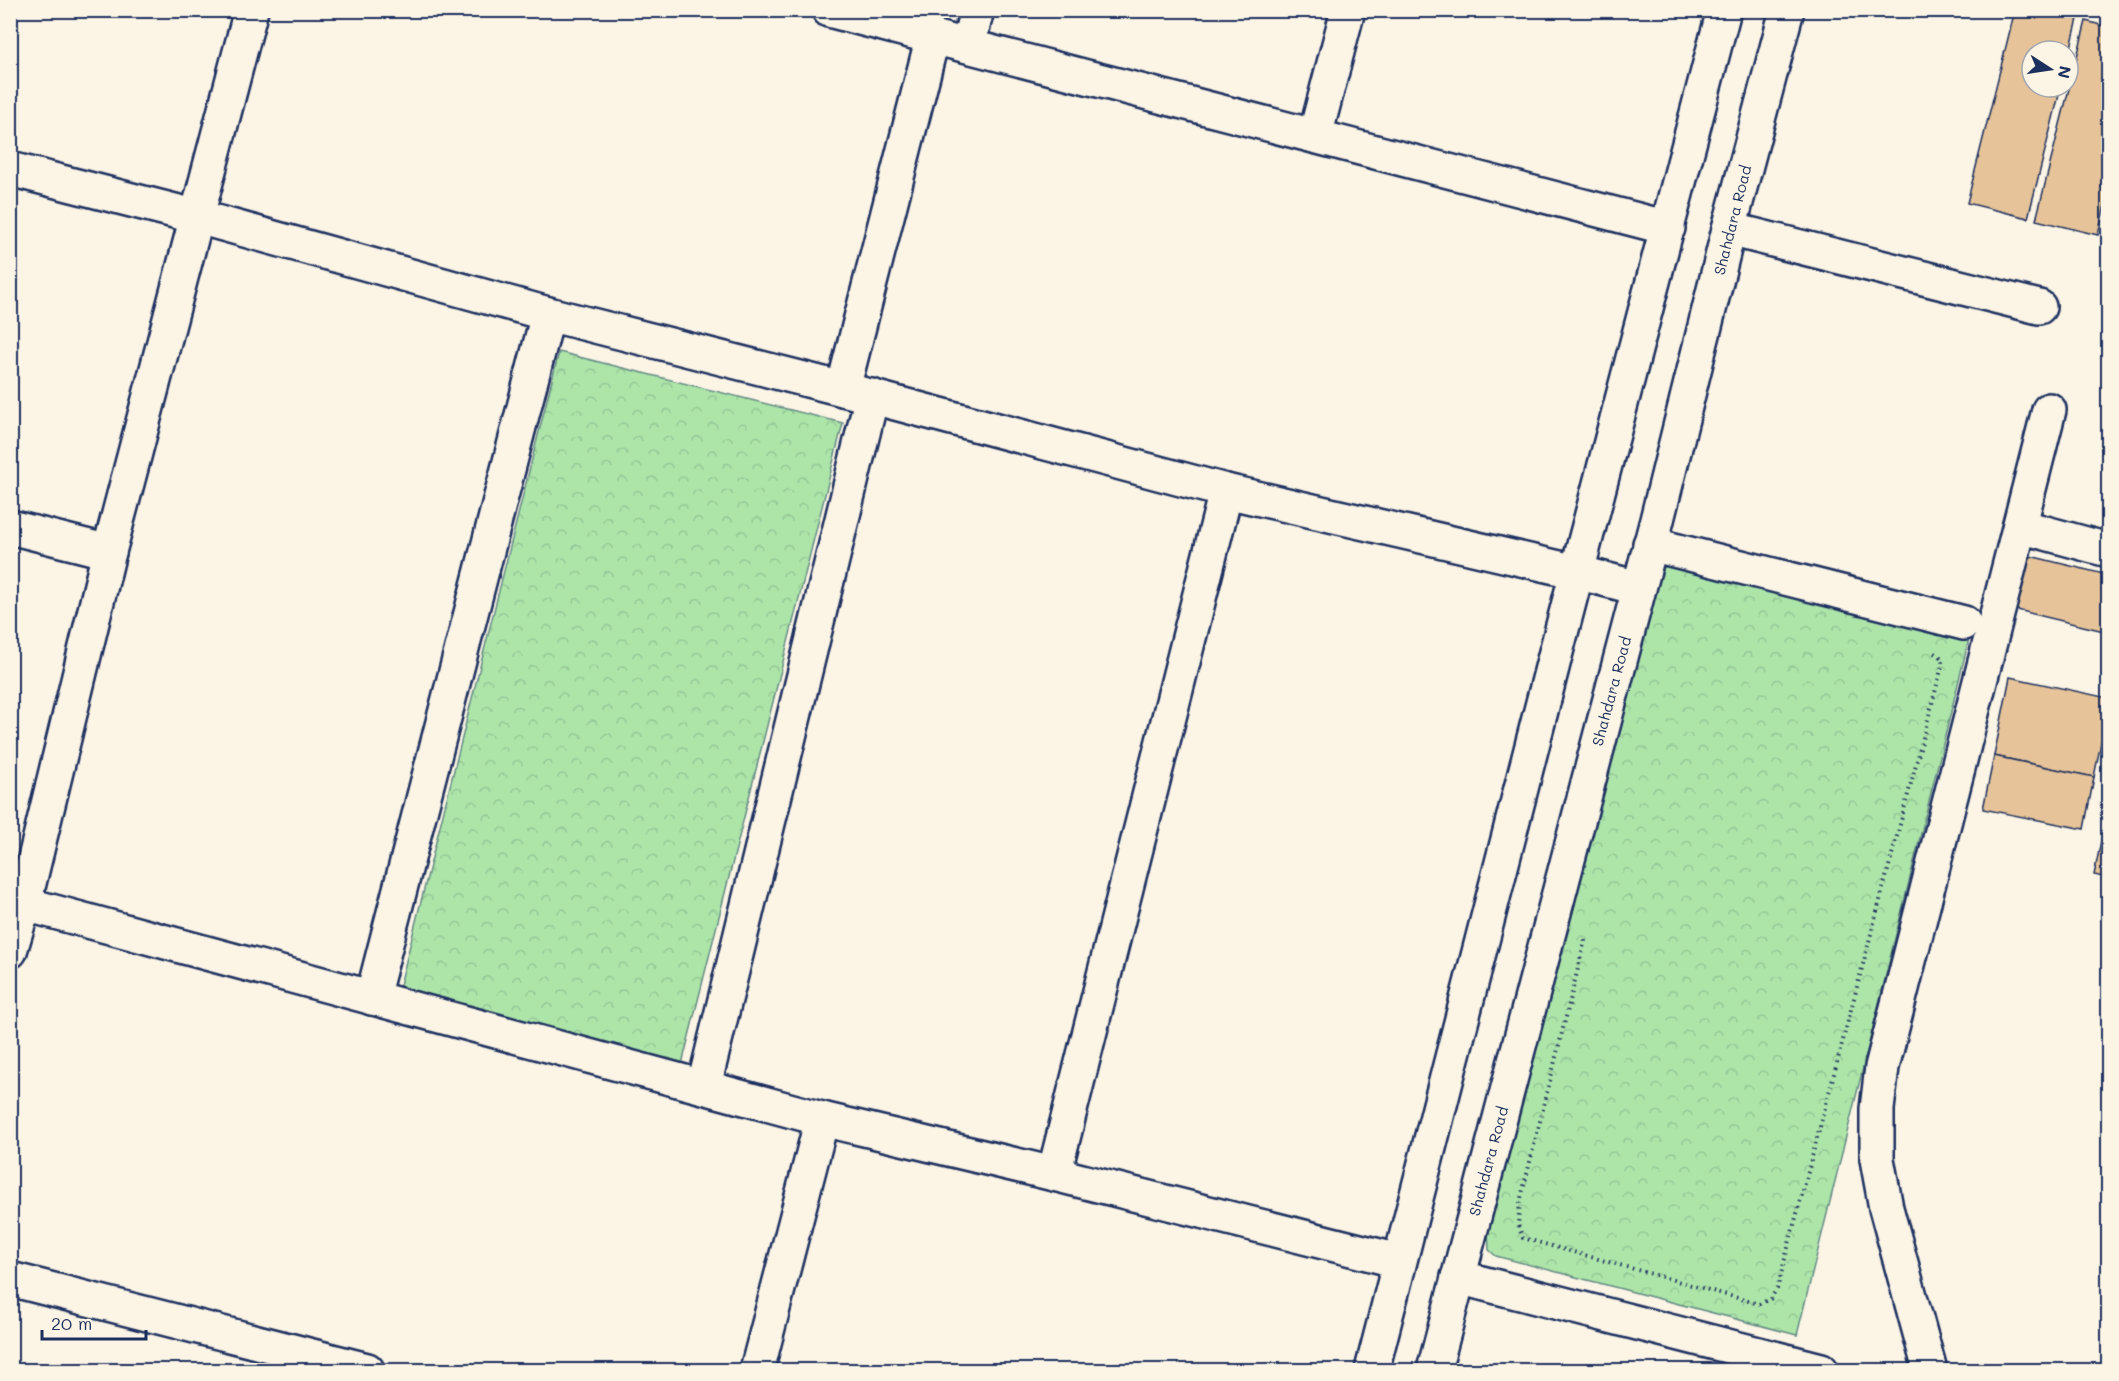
<svg xmlns="http://www.w3.org/2000/svg" width="2119" height="1381" viewBox="0 0 2119 1381" font-family="Mali,sans-serif">
<style>
.forest{fill:url(#forest-crowns);stroke:#648a84;stroke-width:1.5}
.building{fill:#e6c398;stroke:#1b2f5e;stroke-width:1.5}
.lines{fill:none;stroke-linecap:round;stroke-linejoin:round}
.minor-casing{stroke:#1b2f5e;stroke-width:38}
.path{stroke:#1b2f5e;stroke-width:4;stroke-dasharray:1.5 4.5;stroke-linecap:butt}
.minor{stroke:#fcf5e5;stroke-width:33}
.labels{text-anchor:middle;dominant-baseline:central;stroke-width:5;stroke-linejoin:round;paint-order:stroke}
.street-label{font-size:15px;fill:#1b2f5e;stroke:#fcf5e5}
</style>
<defs>
<pattern id="forest-crowns" width="20" height="18" patternUnits="userSpaceOnUse" patternTransform="scale(1.5)"><rect width="20" height="18" fill="#ade5a9"/><path d="M2 6a3 3 0 1 1 6 0M12 15a3 3 0 1 1 6 0" fill="none" stroke="#94c594"/></pattern>
</defs>
<rect width="100%" height="100%" fill="#fcf5e5"/>
<filter id="ink" filterUnits="userSpaceOnUse"><feTurbulence type="fractalNoise" baseFrequency=".0167" numOctaves="2"/><feDisplacementMap in="SourceGraphic" scale="12" xChannelSelector="R" yChannelSelector="G"/><feConvolveMatrix kernelMatrix="1 2 1 2 8 2 1 2 1" color-interpolation-filters="sRGB"/></filter>
<g filter="url(#ink)">
<g class="forest">
<polygon points="559,352 843,423 682,1064 398,993"/>
<polygon points="1671,563 1969,639 1797,1335 1496,1256 1489,1250 1488,1230 1654,578 1662,569"/>
</g>
<g class="building">
<polygon points="2015,10 2043,10 2078,19 2068,59 2068,51 2032,51 2032,87 2061,87 2028,218 1967,203"/>
<polygon points="2086,21 2108,27 2108,192 2098,235 2036,220"/>
<polygon points="2026,555 2108,575 2108,632 2013,609"/>
<polygon points="2010,677 2108,698 2108,708 2094,777 1994,756"/>
<polygon points="1994,756 2094,777 2084,829 1983,809"/>
<polygon points="2105,821 2108,821 2108,878 2094,875"/>
</g>
<g class="lines">
<g class="minor-casing">
<g id="minor">
<polyline points="829,10 1668,228"/>
<polyline points="968,45 977,10"/>
<polyline points="1315,136 1348,10"/>
<polyline points="10,169 198,217 548,314 843,389 1226,491 1577,572 1638,588"/>
<polyline points="1729,229 2039,307"/>
<polyline points="843,389 933,36"/>
<polyline points="2020,526 2108,550"/>
<polyline points="10,527 109,552"/>
<polyline points="1650,544 1964,623"/>
<polyline points="10,900 822,1119 1054,1174 1399,1261"/>
<polyline points="10,951 24,904 109,552 251,10"/>
<polyline points="372,998 548,314"/>
<polyline points="704,1086 872,396"/>
<polyline points="1054,1174 1226,491"/>
<polyline points="1458,1277 1821,1370"/>
<polyline points="10,1279 367,1370"/>
<polyline points="757,1370 822,1119"/>
<polyline points="1372,1370 1555,656 1724,10"/>
<polyline points="1434,1370 1657,520 1729,229 1787,10"/>
<polyline points="1930,1370 1886,1208 1877,1159 1877,1109 1882,1067 2049,410"/>
</g>
</g>
<polyline class="path" points="1585,940 1520,1202 1518,1225 1523,1238 1759,1304 1770,1299 1777,1289 1942,666 1942,658 1935,653"/>
<use href="#minor" class="minor"/>
</g>
</g>
<g class="labels">
<g class="street-label">
<text transform="translate(1732 220) rotate(-76)">Shahdara Road</text>
<text transform="translate(1611 691) rotate(-75)">Shahdara Road</text>
<text transform="translate(1488 1161) rotate(-75)">Shahdara Road</text>
</g>
</g>
<rect width="2119" height="1381" fill="none" stroke="#fcf5e5" stroke-width="36"/>
<rect x="18" y="18" width="2083" height="1345" fill="none" stroke="#1b2f5e" stroke-width="2" filter="url(#ink)"/>
<g transform="translate(2050 69) rotate(102)"><circle r="28" fill="#fcf5e5" stroke="#a2a6af" stroke-width="1.5"/>
<path d="M0-4.5L10 22L0 15L-10 22Z" fill="#1b2f5e"/>
<text y="-9" font-size="16" font-weight="bold" text-anchor="middle" fill="#1b2f5e">N</text>
</g>
<path d="M42 1330v9h104v-9" fill="none" stroke="#1b2f5e" stroke-width="3"/>
<text x="51" y="1330" font-size="18" fill="#1b2f5e" stroke="#fcf5e5" stroke-width="4.5" paint-order="stroke">20 m</text>
</svg>
